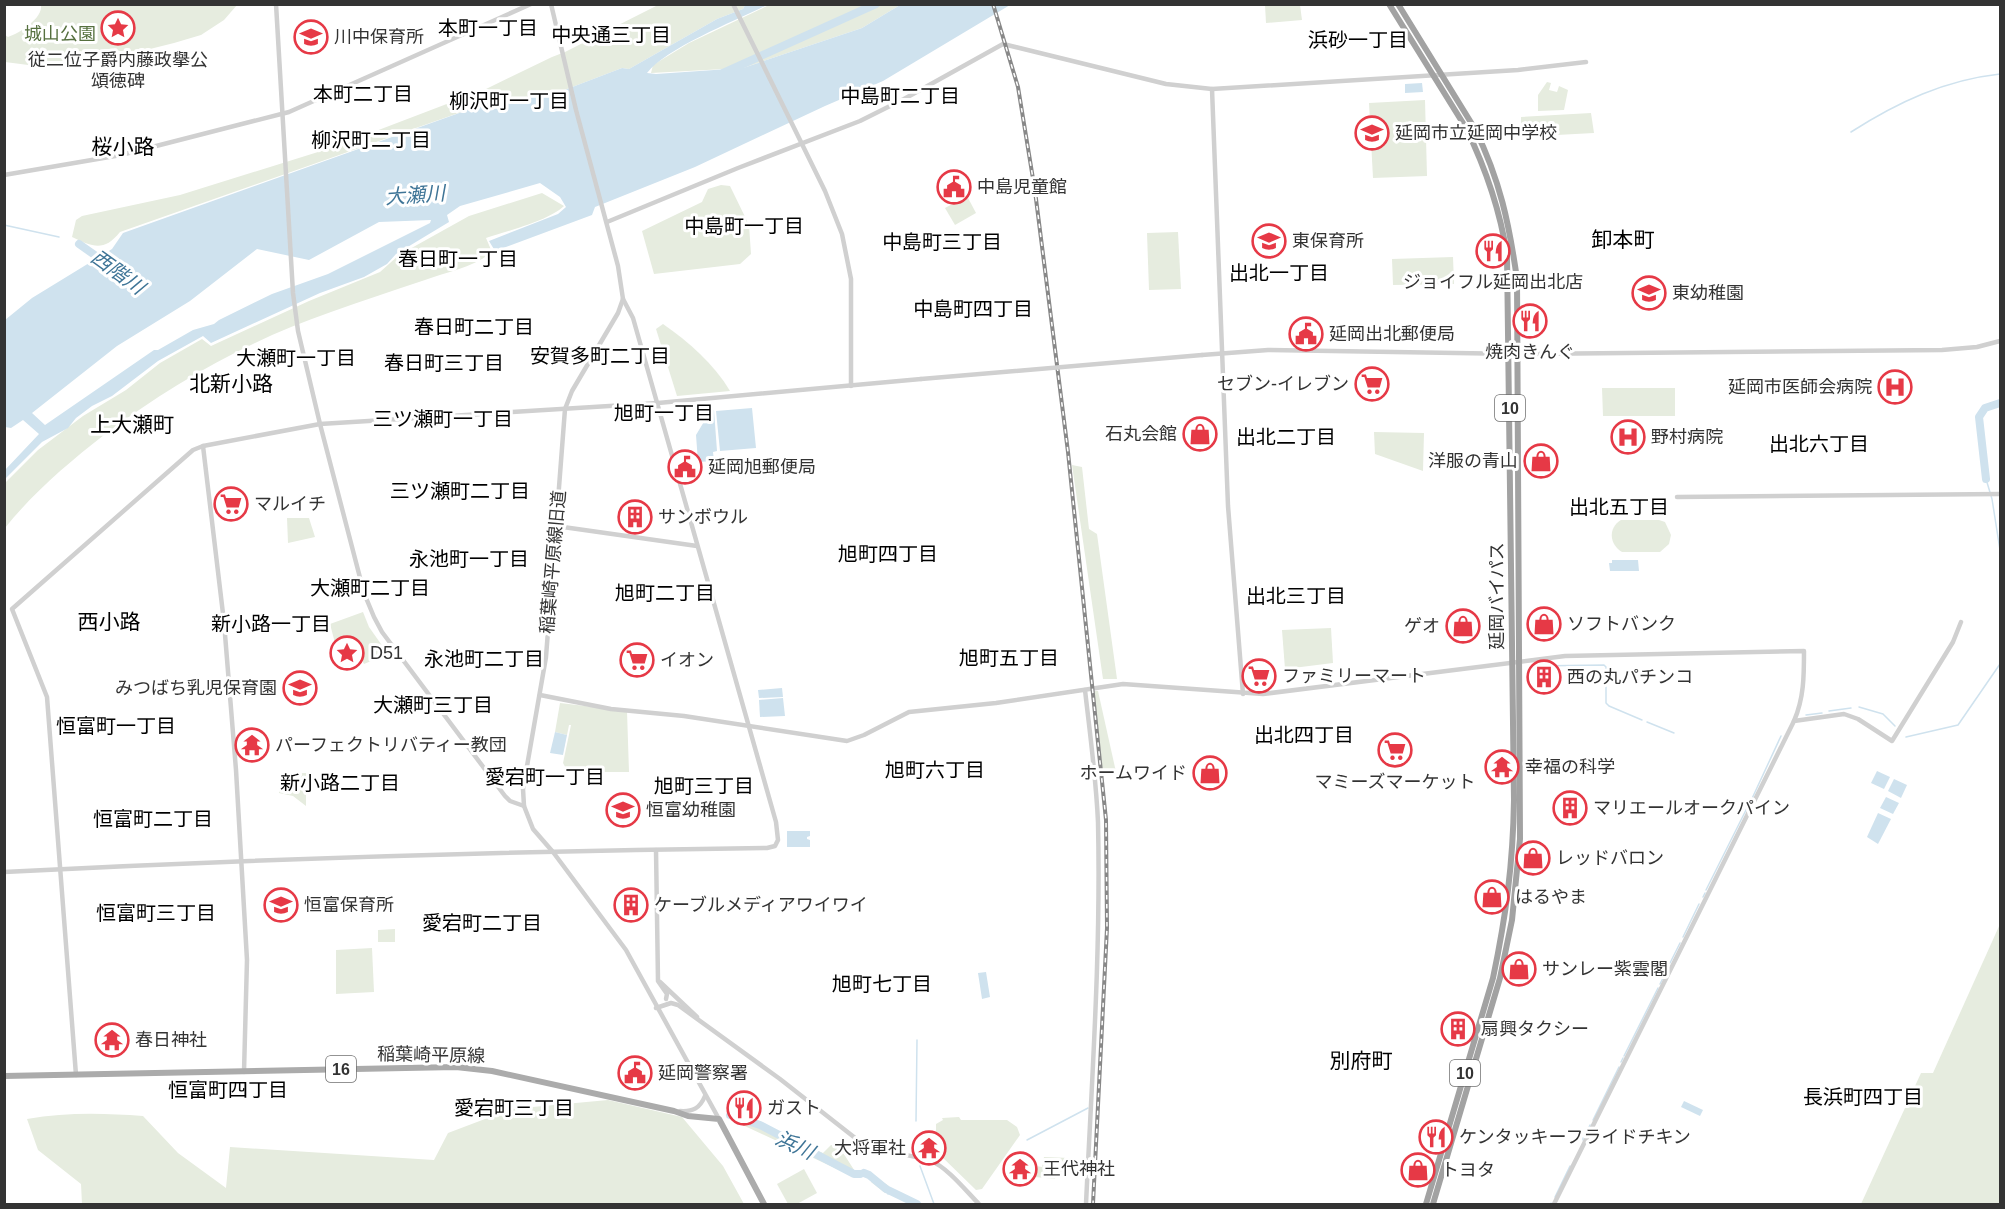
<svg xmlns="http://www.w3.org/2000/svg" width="2005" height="1209" viewBox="0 0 2005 1209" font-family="Helvetica,'Noto Sans JP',sans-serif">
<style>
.green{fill:#e6ecdf}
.water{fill:#cfe2ee;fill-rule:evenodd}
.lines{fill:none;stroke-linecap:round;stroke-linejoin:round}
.stream{stroke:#cfe2ee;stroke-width:1.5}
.river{stroke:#cfe2ee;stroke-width:8}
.tertiary{stroke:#d0d0d0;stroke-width:4.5}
.primary{stroke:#ababab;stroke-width:6}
.trunk{stroke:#a2a2a2;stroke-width:6}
.rail-casing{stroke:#888;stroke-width:4}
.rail{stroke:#fff;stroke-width:1.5;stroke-dasharray:4.5;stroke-linecap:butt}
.tertiary-bridge{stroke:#d0d0d0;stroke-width:4.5}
.labels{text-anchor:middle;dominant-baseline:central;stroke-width:6;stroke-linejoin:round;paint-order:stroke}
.shield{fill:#fff;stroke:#707070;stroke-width:1.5}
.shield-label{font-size:16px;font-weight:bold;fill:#333}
.park-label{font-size:18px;fill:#56703f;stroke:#fff}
.poi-label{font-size:18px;fill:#333;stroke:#fff;text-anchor:start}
.street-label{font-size:18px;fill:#333;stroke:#fff}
.neighbourhood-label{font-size:20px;fill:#000;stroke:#fff}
.water-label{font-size:20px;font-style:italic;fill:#3f7597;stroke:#fff}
.quarter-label{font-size:21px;fill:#000;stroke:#fff}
</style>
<rect width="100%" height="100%" fill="#fff"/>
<g class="green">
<path d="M 41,5 L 237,5 L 224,20 L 201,35 L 174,43 L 142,51 L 57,64 L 36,66 L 5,62 L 5,35 L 8,37 C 20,33 43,18 41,5 Z"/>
<path d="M 658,5 L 745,5 L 743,9 L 717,19 L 629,69 L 622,68 L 554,94 L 535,97 L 504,97 L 120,232 C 104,252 93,247 72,237 L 76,220 L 82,216 L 180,195 L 334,147 L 486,89 L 552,57 L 565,52 Z"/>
<polygon points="769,5 900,5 862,28 743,68 651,73 653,65 689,43"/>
<polygon points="1265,5 1300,5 1302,20 1266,23"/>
<polygon points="1547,82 1551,83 1549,90 1557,92 1559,86 1568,90 1564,110 1538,111 1538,95"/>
<polygon points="1425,100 1427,176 1373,178 1369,103"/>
<polygon points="1591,113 1594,133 1521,137 1521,117"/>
<polygon points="721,185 730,186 749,225 751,254 740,264 654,274 642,231 702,202 708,189"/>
<path d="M 542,193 L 564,206 C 548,221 507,231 486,238 L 492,252 C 474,267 447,272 425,280 C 394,290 362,301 331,312 C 247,341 175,382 104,435 C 68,463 33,493 5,528 L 5,483 L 38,450 L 83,416 L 126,390 L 160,363 L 202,339 L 211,346 L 309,301 L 380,272 L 399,255 L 469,216 Z"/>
<polygon points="967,196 976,213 955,225 945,208"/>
<polygon points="1178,232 1181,289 1149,290 1147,233"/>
<polygon points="1453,257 1454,284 1393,285 1392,259"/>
<path d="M 663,324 C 689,342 714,364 730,391 L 677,396 L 656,329 Z"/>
<polygon points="1602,388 1675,388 1675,416 1603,416"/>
<polygon points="1374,432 1424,433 1423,471 1375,454"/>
<polygon points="1072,465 1082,467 1089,529 1097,534 1117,679 1103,679"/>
<polygon points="287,518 309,518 315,537 288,543"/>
<path d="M 1621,520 L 1659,520 L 1665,522 L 1671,535 L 1669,544 L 1660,552 L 1622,552 C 1609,544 1608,528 1621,520 Z"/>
<polygon points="363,612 369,627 388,654 364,664 358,652 341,661 336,660 335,643 330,624"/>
<polygon points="1331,628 1333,663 1285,669 1282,630"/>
<polygon points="1094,691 1098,691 1116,772 1103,775"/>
<polygon points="560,703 627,711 629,772 568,772 563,763 571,725 569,725 567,735 555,732"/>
<polygon points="306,773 306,806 293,796 279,793 281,774"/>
<polygon points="2000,924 2000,1204 1861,1204 1921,1073 1933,1073"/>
<polygon points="395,929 395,942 378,942 378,930"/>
<polygon points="372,948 374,992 336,994 336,950"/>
<path d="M 608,1100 L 682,1117 L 723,1166 L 744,1204 L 82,1204 L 81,1184 L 38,1150 L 27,1119 C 66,1112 104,1113 143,1116 L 178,1153 L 226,1188 L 230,1147 L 434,1160 L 448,1133 L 511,1109 Z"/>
<polygon points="731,1116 750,1121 823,1153 831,1145 840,1148 858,1176 854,1177 732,1120"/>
<polygon points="959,1117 961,1120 1007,1120 1017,1127 1020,1135 982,1189 976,1190 939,1154 943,1148 936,1141 936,1124 943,1120 942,1118"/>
<polygon points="1044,1157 1070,1158 1069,1172 1057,1172 1055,1179 1035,1177 1036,1166 1042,1167"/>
<polygon points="804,1169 817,1193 797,1204 788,1204 777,1184"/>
<polygon points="862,1172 868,1172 889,1186 885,1193 871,1182 871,1179 864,1176"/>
</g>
<g class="water">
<path d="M 745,5 L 767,5 C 737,20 666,48 647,73 L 656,74 L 743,68 L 862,28 L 900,5 L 1010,5 L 883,81 L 825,106 L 695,167 L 595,207 L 592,215 L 495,251 L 489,241 L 558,214 L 566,207 L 560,197 L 540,183 L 460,206 L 447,215 L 449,222 L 396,254 L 387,264 L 364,277 L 320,293 L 211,343 L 203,336 L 158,361 L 112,396 L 92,406 L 76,418 L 68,428 L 42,442 L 5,479 L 5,470 L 39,434 L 23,420 L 11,428 L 5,427 L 5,320 L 32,298 L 112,249 L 123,233 L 504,97 L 535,97 L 554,94 L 622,68 L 629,69 L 717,19 L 743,9 ZM 431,220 L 430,223 L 328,274 L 272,294 L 219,320 L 214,324 L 193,330 L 158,350 L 154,350 L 45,425 L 32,413 L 117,346 L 190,301 L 257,249 L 309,260 L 379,222 Z"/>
<polygon points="1422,83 1423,92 1405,93 1405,84"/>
<polygon points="752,408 756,448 720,451 716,411"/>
<polygon points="711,410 714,410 717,451 713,452 714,461 698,462 696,435"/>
<polygon points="1612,560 1638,560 1639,571 1610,571 1609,563 1612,563"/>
<polygon points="782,688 783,697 759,698 758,690"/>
<polygon points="783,698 785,716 760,717 759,700"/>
<polygon points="555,732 567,735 563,755 550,753"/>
<polygon points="1877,771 1890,777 1884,789 1871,783"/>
<polygon points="1894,779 1907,785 1901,798 1888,791"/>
<polygon points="1886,797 1899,803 1893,814 1880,808"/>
<polygon points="1878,813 1891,819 1878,844 1867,837"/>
<polygon points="787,831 810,831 810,836 807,837 807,839 810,840 810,847 787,847"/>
<polygon points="986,972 990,997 982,999 978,973"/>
<polygon points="1684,1101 1703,1110 1700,1116 1681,1107"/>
</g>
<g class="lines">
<g class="stream">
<path d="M 1851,132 C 1898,102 1945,80 2000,74"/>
<polyline points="4,225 59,237"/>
<polyline points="1986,479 1992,499 2000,550"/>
<polyline points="1534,666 1604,665 1606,667 1606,703 1609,706 1642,720"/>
<polyline points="1859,707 1883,714 1895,726"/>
<polyline points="1829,711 1851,708"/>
<polyline points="1806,715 1822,713"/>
<polyline points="1647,722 1674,733"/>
<polyline points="1906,737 1958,725 2000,664"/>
<polyline points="1749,805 1781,736"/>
<polyline points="1706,890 1747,808"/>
<polyline points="1703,897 1705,893"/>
<polyline points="1683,937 1699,904"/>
<polyline points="1670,963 1680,943"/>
<polyline points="1660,984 1667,970"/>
<polyline points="1624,1056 1658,988"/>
<polyline points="1621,1062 1623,1058"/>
<polyline points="1593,1120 1619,1067"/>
<polyline points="916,1121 917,1040"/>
<polyline points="1589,1127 1590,1125"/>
<polyline points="1585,1135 1587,1132"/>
<polyline points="1027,1140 1088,1108"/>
<polyline points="1583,1140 1583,1138"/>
<polyline points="920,1166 934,1204"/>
<polyline points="888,1194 889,1191"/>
<polyline points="1555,1197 1570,1166"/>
<polyline points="1551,1204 1551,1203"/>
</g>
<g class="river">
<polyline points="723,73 876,4"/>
<polyline points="79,244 106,263"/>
<polyline points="1986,479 1979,417 1985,408 2000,403"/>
<polyline points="730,1115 760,1125 854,1174 860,1174"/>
<polyline points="864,1173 869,1175 886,1189 917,1204"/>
</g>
<g class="tertiary">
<polyline points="276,4 293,293 298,331 320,424 364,593 374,617 382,632 505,796 510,801 524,806"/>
<polyline points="551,4 576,110 618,266 623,299 618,313 572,391 565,409 546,657 523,789 524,806 533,829 553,852 626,950 719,1119"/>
<polyline points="733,4 800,140 825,191 842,234 851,279 851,386"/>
<polyline points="1212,89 1228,506 1243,694"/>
<polyline points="4,175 121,155 289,112 531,4"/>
<polyline points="607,222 738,168 860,121 904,99 1003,44 1166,84 1212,89 1518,70 1586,62"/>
<polyline points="1202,355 1268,350 1518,354 1942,350 1977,347 2000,341"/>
<polyline points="203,446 224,622 236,770 247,960 244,1072"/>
<polyline points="1677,497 2000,494"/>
<polyline points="556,526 697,546"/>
<path d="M 1085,690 C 1090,734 1096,777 1098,822 C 1101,949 1092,1077 1086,1204"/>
<path d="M 540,695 L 611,709 L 684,716 L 847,741 L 864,735 L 909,712 L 996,703 L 1123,684 L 1263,694 L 1565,656 L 1804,651 C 1804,676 1804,698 1794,721"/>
<polyline points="656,850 658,981 667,994 666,999"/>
<path d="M 4,872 C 259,859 513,851 767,848 L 775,846 L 778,840 L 776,822 L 633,318 L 623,299"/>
<polyline points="660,982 697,1017"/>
<path d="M 656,1008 L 671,1003 L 678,1005 L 780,1079 L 859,1141 C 882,1154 907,1153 931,1161 C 947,1167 967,1192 979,1204"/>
<polyline points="76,1075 47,697 12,609 193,450 203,446 320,424 658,403 921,379"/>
<path d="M 680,1111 C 693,1112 700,1108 705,1096"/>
<polyline points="1554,1204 1794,721 1844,714 1858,719 1892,741 1953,642 1961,622"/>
</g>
<polyline class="primary" points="4,1076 456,1067 492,1071 674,1111 688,1116 719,1119 764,1204"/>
<g class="trunk">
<path d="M 1389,4 L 1466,128 C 1486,169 1500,210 1507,255 L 1514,800 C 1513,864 1506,916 1493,978 L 1426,1204"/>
<path d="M 1398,4 L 1475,129 C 1500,180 1509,223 1517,279 L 1520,839 L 1512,920 L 1500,978 L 1433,1204"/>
</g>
<g class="rail-casing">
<polyline id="rail" points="993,4 1018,87 1035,191 1068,452 1106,820 1107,928 1093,1204"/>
</g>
<use href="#rail" class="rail"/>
<polyline class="tertiary-bridge" points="921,379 1202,355"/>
</g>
<defs>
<g id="sight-ring" transform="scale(1.725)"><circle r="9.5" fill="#fff" stroke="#e63946" stroke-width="1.5"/><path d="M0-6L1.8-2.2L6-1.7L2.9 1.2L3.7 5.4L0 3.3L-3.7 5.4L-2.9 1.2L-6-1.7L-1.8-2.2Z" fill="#e63946"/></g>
<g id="school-ring" transform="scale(1.725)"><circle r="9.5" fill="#fff" stroke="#e63946" stroke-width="1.5"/><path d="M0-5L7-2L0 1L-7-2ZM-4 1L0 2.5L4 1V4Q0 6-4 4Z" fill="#e63946"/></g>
<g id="civic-ring" transform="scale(1.725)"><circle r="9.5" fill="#fff" stroke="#e63946" stroke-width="1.5"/><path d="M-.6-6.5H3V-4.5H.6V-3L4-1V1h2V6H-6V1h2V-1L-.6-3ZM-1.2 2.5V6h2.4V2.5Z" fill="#e63946"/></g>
<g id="restaurant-ring" transform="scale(1.725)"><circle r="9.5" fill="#fff" stroke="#e63946" stroke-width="1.5"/><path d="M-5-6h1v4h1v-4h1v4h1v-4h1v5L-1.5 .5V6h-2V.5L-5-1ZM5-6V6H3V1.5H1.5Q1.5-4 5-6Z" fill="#e63946"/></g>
<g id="supermarket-ring" transform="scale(1.725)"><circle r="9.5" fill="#fff" stroke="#e63946" stroke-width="1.5"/><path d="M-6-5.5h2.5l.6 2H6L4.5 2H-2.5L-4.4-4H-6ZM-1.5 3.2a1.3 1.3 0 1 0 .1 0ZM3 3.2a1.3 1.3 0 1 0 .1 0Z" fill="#e63946"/></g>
<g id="hospital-ring" transform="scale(1.725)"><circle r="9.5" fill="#fff" stroke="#e63946" stroke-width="1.5"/><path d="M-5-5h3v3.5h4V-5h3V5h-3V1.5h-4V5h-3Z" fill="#e63946"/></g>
<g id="shop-ring" transform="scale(1.725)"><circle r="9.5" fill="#fff" stroke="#e63946" stroke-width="1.5"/><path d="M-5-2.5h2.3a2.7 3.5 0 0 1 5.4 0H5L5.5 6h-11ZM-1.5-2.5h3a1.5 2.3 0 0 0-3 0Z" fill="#e63946"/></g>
<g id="building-ring" transform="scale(1.725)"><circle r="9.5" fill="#fff" stroke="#e63946" stroke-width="1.5"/><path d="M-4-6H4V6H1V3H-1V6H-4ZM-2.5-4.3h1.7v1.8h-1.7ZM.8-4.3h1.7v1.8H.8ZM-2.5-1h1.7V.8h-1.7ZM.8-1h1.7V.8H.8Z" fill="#e63946"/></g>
<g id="temple-ring" transform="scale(1.725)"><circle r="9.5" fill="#fff" stroke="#e63946" stroke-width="1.5"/><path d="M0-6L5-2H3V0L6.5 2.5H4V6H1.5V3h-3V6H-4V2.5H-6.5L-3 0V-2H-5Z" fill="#e63946"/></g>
</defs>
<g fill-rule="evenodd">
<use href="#sight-ring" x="118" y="28"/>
<use href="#school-ring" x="311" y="37"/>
<use href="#school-ring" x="1372" y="133"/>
<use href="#civic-ring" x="954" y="187"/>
<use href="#school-ring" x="1269" y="241"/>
<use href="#restaurant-ring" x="1493" y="251"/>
<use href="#school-ring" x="1649" y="293"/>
<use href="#restaurant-ring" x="1530" y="321"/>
<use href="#civic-ring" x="1306" y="334"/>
<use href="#supermarket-ring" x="1372" y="384"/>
<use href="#hospital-ring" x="1895" y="387"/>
<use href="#shop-ring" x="1200" y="434"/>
<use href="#hospital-ring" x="1628" y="437"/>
<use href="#shop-ring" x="1541" y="461"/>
<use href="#civic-ring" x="685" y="467"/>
<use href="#supermarket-ring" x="231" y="504"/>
<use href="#building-ring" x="635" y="517"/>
<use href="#shop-ring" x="1544" y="624"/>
<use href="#shop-ring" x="1463" y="626"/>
<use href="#sight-ring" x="347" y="653"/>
<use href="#supermarket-ring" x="637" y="660"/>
<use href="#supermarket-ring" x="1259" y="676"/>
<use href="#building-ring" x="1544" y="677"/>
<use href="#school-ring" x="300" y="688"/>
<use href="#temple-ring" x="252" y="745"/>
<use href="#supermarket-ring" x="1395" y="750"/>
<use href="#temple-ring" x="1502" y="767"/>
<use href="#shop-ring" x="1210" y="773"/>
<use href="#building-ring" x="1570" y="808"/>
<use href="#school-ring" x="623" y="810"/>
<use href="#shop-ring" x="1533" y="858"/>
<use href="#shop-ring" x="1492" y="897"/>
<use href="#school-ring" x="281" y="905"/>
<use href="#building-ring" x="631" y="905"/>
<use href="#shop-ring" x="1519" y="969"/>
<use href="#building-ring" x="1458" y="1029"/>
<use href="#temple-ring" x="112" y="1040"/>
<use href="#civic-ring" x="635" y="1073"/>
<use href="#restaurant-ring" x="744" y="1108"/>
<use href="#restaurant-ring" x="1436" y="1137"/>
<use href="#temple-ring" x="929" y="1148"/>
<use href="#temple-ring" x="1020" y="1169"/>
<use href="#shop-ring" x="1418" y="1170"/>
</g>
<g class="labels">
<g class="shield">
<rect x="1495" y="395" width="30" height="26" rx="4.5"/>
<rect x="326" y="1056" width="30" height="26" rx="4.5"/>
<rect x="1450" y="1060" width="30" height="26" rx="4.5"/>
</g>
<g class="shield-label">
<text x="1510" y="408">10</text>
<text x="341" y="1069">16</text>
<text x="1465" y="1073">10</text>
</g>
<g class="park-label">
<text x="60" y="34">城山公園</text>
</g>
<g class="poi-label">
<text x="334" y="37">川中保育所</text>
<text x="118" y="60" text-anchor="middle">従二位子爵内藤政擧公<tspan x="118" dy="21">頌徳碑</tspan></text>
<text x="1395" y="133">延岡市立延岡中学校</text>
<text x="977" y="187">中島児童館</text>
<text x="1292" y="241">東保育所</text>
<text x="1493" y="282" text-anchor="middle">ジョイフル延岡出北店</text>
<text x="1672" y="293">東幼稚園</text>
<text x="1329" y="334">延岡出北郵便局</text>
<text x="1530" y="352" text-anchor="middle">焼肉きんぐ</text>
<text x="1349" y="384" text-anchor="end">セブン-イレブン</text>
<text x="1872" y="387" text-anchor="end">延岡市医師会病院</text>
<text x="1177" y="434" text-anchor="end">石丸会館</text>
<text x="1651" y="437">野村病院</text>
<text x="1518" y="461" text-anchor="end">洋服の青山</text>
<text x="708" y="467">延岡旭郵便局</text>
<text x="254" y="504">マルイチ</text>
<text x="658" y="517">サンボウル</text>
<text x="1567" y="624">ソフトバンク</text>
<text x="1440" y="626" text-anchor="end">ゲオ</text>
<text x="370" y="653">D51</text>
<text x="660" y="660">イオン</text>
<text x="1282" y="676">ファミリーマート</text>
<text x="1567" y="677">西の丸パチンコ</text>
<text x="277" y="688" text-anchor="end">みつばち乳児保育園</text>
<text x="275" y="745">パーフェクトリバティー教団</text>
<text x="1525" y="767">幸福の科学</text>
<text x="1187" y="773" text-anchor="end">ホームワイド</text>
<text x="1395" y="782" text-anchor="middle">マミーズマーケット</text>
<text x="1593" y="808">マリエールオークパイン</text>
<text x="646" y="810">恒富幼稚園</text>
<text x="1556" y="858">レッドバロン</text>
<text x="1515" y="897">はるやま</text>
<text x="304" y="905">恒富保育所</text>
<text x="654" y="905">ケーブルメディアワイワイ</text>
<text x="1542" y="969">サンレー紫雲閣</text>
<text x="1481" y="1029">扇興タクシー</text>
<text x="135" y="1040">春日神社</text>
<text x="658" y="1073">延岡警察署</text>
<text x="767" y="1108">ガスト</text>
<text x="1459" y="1137">ケンタッキーフライドチキン</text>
<text x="906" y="1148" text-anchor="end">大将軍社</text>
<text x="1043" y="1169">王代神社</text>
<text x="1441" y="1170">トヨタ</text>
</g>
<g class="street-label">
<text transform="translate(553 562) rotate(-85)">稲葉崎平原線旧道</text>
<text transform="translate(1497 596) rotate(-90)">延岡バイパス</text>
<text transform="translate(431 1055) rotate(1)">稲葉崎平原線</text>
</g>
<g class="neighbourhood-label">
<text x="488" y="28">本町一丁目</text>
<text x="611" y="35">中央通三丁目</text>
<text x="1358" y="40">浜砂一丁目</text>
<text x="363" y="94">本町二丁目</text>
<text x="900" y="96">中島町二丁目</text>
<text x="509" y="101">柳沢町一丁目</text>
<text x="371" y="140">柳沢町二丁目</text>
<text x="744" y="226">中島町一丁目</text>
<text x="942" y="242">中島町三丁目</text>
<text x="458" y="259">春日町一丁目</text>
<text x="1279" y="273">出北一丁目</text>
<text x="973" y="309">中島町四丁目</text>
<text x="474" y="327">春日町二丁目</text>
<text x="600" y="356">安賀多町二丁目</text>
<text x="296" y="358">大瀬町一丁目</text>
<text x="444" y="363">春日町三丁目</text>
<text x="664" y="413">旭町一丁目</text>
<text x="443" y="419">三ツ瀬町一丁目</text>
<text x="1286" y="437">出北二丁目</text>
<text x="1819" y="444">出北六丁目</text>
<text x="460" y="491">三ツ瀬町二丁目</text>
<text x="1619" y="507">出北五丁目</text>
<text x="888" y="554">旭町四丁目</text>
<text x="469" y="559">永池町一丁目</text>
<text x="370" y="588">大瀬町二丁目</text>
<text x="665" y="593">旭町二丁目</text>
<text x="1296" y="596">出北三丁目</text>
<text x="271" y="624">新小路一丁目</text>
<text x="1009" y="658">旭町五丁目</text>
<text x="484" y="659">永池町二丁目</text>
<text x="433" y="705">大瀬町三丁目</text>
<text x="116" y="726">恒富町一丁目</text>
<text x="1304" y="735">出北四丁目</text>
<text x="935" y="770">旭町六丁目</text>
<text x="545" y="777">愛宕町一丁目</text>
<text x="340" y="783">新小路二丁目</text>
<text x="704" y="786">旭町三丁目</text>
<text x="153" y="819">恒富町二丁目</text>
<text x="156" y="913">恒富町三丁目</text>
<text x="482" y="923">愛宕町二丁目</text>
<text x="882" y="984">旭町七丁目</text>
<text x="228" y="1090">恒富町四丁目</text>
<text x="1863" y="1097">長浜町四丁目</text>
<text x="514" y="1108">愛宕町三丁目</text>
</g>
<g class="water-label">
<text transform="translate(415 195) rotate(-4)">大瀬川</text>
<text transform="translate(118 272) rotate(36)">西階川</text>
<text transform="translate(795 1145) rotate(25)">浜川</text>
</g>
<g class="quarter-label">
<text x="123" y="146">桜小路</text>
<text x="1623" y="239">卸本町</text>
<text x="231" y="383">北新小路</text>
<text x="132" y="424">上大瀬町</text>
<text x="109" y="621">西小路</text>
<text x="1361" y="1060">別府町</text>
</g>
</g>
<rect width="2005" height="1209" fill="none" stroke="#333333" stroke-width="12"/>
</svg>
